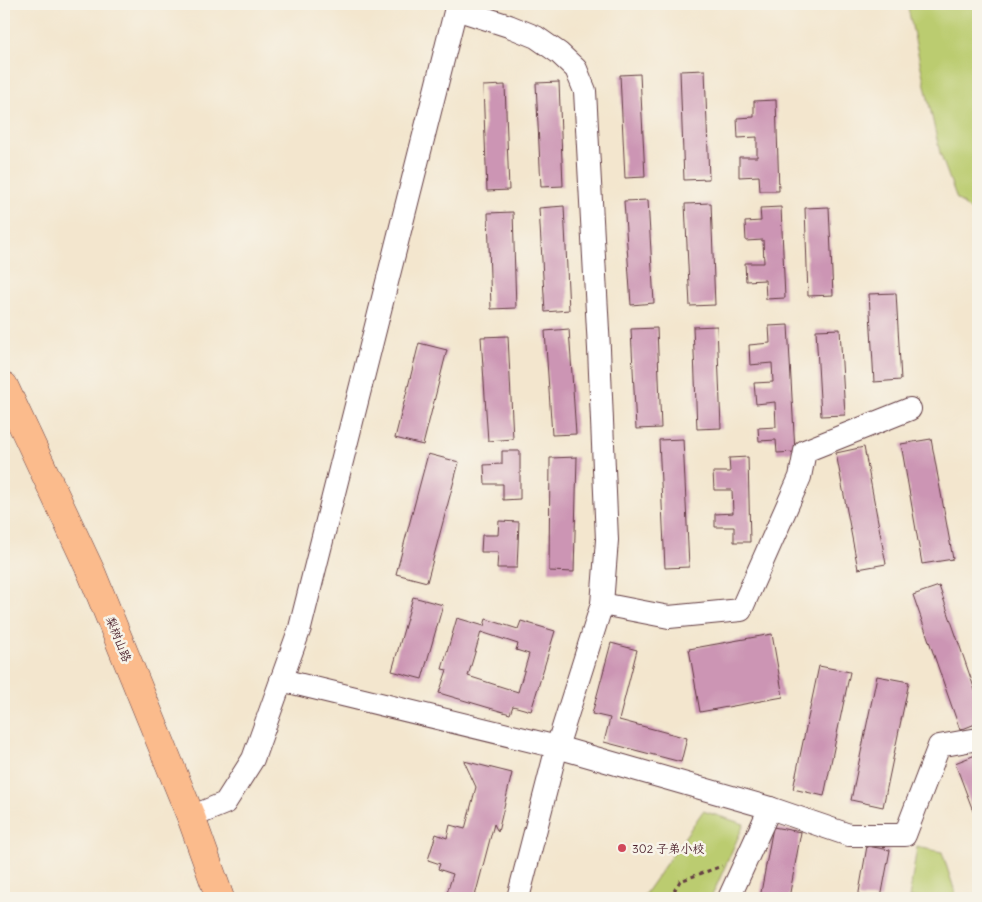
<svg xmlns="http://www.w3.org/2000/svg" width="982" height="902" viewBox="0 0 982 902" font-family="Delius,'LXGW WenKai TC',sans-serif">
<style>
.green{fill:#bbcc6f;stroke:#82764d}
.building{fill:#cc95b4;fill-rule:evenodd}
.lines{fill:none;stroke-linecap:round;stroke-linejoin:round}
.minor-casing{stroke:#633d43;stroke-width:24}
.major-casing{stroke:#633d43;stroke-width:29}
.path{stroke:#633d43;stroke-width:3;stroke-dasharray:4 4;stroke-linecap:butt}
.minor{stroke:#fff;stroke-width:22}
.major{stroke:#fbbb8c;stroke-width:28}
.poi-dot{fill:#d1495b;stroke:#f7f3e8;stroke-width:2}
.labels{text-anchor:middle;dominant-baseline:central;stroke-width:5;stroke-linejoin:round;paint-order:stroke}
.street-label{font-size:12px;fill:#4a1f2b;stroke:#f7f3e8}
.poi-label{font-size:12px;fill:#4a1f2b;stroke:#f7f3e8;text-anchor:start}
</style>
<rect width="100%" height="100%" fill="#f7f3e8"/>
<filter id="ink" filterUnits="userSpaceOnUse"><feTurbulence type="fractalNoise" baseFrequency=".02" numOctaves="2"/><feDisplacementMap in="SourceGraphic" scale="10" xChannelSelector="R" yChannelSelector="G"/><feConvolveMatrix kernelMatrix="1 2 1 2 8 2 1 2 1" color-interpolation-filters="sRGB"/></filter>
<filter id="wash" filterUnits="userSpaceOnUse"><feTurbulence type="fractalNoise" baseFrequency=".0096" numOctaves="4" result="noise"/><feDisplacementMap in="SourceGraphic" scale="20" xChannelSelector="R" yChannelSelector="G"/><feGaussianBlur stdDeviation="1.12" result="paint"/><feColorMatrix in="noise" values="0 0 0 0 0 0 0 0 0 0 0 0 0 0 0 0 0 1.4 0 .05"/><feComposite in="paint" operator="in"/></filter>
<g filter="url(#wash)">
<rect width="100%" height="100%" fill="#f3e6ce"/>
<g class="green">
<polygon points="907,4 978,4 978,217 957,199 940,153"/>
<polygon points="703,811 744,824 711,898 642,898"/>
<polygon points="917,847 942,852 957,898 909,898"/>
</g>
<g id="blocks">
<g class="building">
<polygon points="705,70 709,179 684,180 680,71"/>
<polygon points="640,74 645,177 625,178 620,75"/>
<polygon points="559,82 563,186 541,187 536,83"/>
<polygon points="505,85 509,190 487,191 483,86"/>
<polygon points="776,100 779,191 760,191 759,176 739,177 739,157 757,157 757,137 738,138 737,118 754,117 754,101"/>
<polygon points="648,200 654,303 631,305 624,201"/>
<polygon points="711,203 715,305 690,306 685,204"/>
<polygon points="564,206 569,310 545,312 539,208"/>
<polygon points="781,207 785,298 766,299 765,280 746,281 745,263 764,263 763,240 746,241 745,222 761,221 760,208"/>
<polygon points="829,207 833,295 808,296 805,208"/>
<polygon points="513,212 516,308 491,309 488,213"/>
<polygon points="896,293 901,380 874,382 869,294"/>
<polygon points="788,325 795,452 777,453 776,440 759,441 758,428 776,427 775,402 756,404 754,383 773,382 772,363 750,365 749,345 770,343 769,326"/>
<polygon points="717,326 721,428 697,429 693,327"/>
<polygon points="657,328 661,428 636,429 631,329"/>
<polygon points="569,329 576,434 552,435 545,331"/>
<polygon points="840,329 845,415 821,416 816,330"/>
<polygon points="508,336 513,439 488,441 481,337"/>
<polygon points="419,343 447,350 423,445 395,438"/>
<polygon points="683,439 689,567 665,568 659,440"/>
<polygon points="931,439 953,559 922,564 901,444"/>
<polygon points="864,447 886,564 858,569 836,453"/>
<polygon points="502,451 520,451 520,499 503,500 503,484 485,484 484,465 502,464"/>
<polygon points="428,454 459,462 427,582 396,574"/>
<polygon points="577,457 574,572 549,571 550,458"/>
<polygon points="748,457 750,542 734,542 734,527 715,527 715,514 733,513 732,490 714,490 713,472 730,472 729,458"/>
<polygon points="499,521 519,522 517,568 497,568 498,552 481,552 482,535 498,535"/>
<polygon points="939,586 978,699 978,723 960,730 913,595"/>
<polygon points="413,597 443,605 422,679 392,671"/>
<path d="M 457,618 L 484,626 L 486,619 L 518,629 L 521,621 L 555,631 L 531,711 L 513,706 L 510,714 L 439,693 L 447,670 L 442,669 ZM 481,632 L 518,644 L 516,650 L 529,654 L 518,692 L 468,676 Z"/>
<polygon points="772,634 783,697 700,712 689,649"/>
<polygon points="611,643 637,650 619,720 687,738 681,762 604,742 610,718 592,714"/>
<polygon points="819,666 850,672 824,796 793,789"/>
<polygon points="877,676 909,682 883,807 851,800"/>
<polygon points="978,754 978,824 955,763"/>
<polygon points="464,761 512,773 498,832 494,824 475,896 482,898 448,898 446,896 453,874 438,869 440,864 428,860 436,834 447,838 450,825 465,829 476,787"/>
<polygon points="773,827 801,832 789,898 760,898"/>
<polygon points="867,846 890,850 881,898 858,898"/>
</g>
</g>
</g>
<g filter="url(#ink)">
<use href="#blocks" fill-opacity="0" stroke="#633d43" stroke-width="1"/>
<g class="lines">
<g class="minor-casing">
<g id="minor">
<polyline points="456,9 509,26 536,37 559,53 576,69 585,91 599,349 607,540 602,604 557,747 518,898"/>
<polyline points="602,604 669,617 741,610 800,477 805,451 910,409"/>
<polyline points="281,680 557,747 770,808 849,835 905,835 939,746 978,739"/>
<polyline points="191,817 225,803 253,759 300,628 457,4"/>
<polyline points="729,898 770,808"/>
</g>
</g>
<g class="major-casing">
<polyline id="major" points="4,386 92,574 191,817 220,898"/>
</g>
<polyline class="path" points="670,898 680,881 722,866"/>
<use href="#minor" class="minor"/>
<use href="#major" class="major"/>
</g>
</g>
<circle class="poi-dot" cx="622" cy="848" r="5"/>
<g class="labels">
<g class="street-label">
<text transform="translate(119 639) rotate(68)">梨树山路</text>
</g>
<g class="poi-label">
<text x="632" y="848">302 子弟小校</text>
</g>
</g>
<rect width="982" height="902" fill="none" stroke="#f7f3e8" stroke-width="20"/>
</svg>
